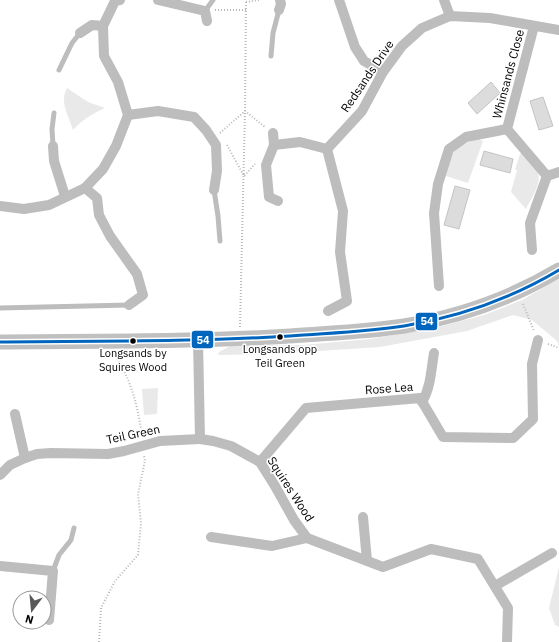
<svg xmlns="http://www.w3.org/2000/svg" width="559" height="642" viewBox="0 0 559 642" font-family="'IBM Plex Sans',sans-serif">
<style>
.green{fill:#e9e9e9}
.building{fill:#dcdcdc;stroke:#c4c4c4}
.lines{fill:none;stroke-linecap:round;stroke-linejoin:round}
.path{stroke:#b8b8b8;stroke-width:2;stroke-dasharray:1 2;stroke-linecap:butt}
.lane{stroke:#bdbdbd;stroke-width:5}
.street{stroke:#bdbdbd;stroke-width:10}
.secondary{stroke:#c0c0c0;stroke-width:15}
.bus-1-casing{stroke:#fff;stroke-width:6}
.bus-1{stroke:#0065bd;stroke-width:3}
.bus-dot{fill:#000;stroke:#fff;stroke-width:1.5}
.labels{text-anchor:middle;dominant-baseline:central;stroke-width:3;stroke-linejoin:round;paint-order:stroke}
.bus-label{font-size:11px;fill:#000;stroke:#fff}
.street-label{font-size:12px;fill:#000;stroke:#fff}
.line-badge{stroke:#fff;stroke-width:1.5}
.badge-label{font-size:11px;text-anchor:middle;font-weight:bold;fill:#fff}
</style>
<rect width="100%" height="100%" fill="#fff"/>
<g class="green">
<path d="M 67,88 L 88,102 L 105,108 C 92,114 83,119 73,130 C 69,116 59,102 67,88 Z"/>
<path d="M 478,139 L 483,141 L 468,183 L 446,176 C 452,151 452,147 478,139 Z"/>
<path d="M 523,152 C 527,158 535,166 538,173 C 542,184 530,200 526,209 L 511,192 L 517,170 L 515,170 L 520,154 Z"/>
<polygon points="559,279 559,346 557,341 532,320 513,315 467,331 380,347 273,354 218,355 219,352 230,346 303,345 370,339 435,328 484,315 502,308 522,300"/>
<polygon points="158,388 157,414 144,415 142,389"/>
<polygon points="559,567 559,627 555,625 549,608"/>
</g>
<g class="building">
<polygon points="491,82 500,93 477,114 468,103"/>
<polygon points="543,97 553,126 539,130 530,101"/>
<polygon points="484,151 513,159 510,173 480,165"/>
<polygon points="455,186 470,190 459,229 444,225"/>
</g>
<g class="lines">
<g class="path">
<polyline points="246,2 259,0"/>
<polyline points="215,10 246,10"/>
<polyline points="220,133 245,111 265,127"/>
<polyline points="227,145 244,176 255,164"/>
<polyline points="523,304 534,331"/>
<polyline points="240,327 245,111 246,0"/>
<polyline points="548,344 559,348"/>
<path d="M 114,354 C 131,378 138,407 142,436"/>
<polyline points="99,642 101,608 115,581 138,555 141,523 138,494 145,461 144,456"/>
</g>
<g class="lane">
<polyline points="205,11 213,0"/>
<polyline points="271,56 273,33 279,10"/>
<polyline points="59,70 72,43 80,33"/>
<polyline points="53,146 52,129 54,113"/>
<polyline points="214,190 218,216 220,241"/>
<polyline points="0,308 129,305"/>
<polyline points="53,571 59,555 71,540 74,528"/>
</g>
<g class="street">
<polyline points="158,0 205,11 207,21"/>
<polyline points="339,0 355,47 364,61 383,72"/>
<polyline points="444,0 450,16"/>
<polyline points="279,10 281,4 280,0"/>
<polyline points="534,26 507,129 547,176"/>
<polyline points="80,33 92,25 103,26"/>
<polyline points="128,115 158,111 194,117 206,130 216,145 217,171 214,190"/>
<polyline points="273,133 274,145 266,165 269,197 278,201"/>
<polyline points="274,145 300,142 327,149"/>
<polyline points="53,146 54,161 65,196"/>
<polyline points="85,188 97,198 99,215 110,236 137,274 143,295 129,305"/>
<polyline points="0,206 24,209 49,205 85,188 103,169 116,146 128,115 118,82 104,56 103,26 115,1 120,0"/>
<polyline points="532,250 530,223 547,176 559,172"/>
<polyline points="439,286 434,213 438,184 449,149 466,137 507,129"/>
<polyline points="328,311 347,301 340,252 343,211 327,149 362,111 383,72 402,46 422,28 450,16 490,18 559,30"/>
<polyline points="198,340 200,439 213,441 231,446 260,462 275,486 294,520 307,538 383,567 431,549 478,559 508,608 507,642"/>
<path d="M 422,402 C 431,387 431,370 434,353"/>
<polyline points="15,414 25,458"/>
<polyline points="260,462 306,408 420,398 443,437 513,438 533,419 532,364 538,340"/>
<polyline points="0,475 10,465 25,458 37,454 51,453 108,454 124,451 160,441 200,439"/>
<polyline points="363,517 367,561"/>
<polyline points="211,537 272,546 307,538"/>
<polyline points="0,566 53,571 49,620"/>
<polyline points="495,586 552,553"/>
</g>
<path class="secondary" d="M 0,342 C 97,341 193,342 290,336 C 328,333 366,332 404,326 C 458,317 512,298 559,270"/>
<g class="bus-1-casing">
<path id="bus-1" d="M 0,342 C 97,341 193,342 290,336 C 328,333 366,332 404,326 C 458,317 512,298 559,270"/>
</g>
<use href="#bus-1" class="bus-1"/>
</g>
<g class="bus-dot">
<circle cx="280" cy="337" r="3.5"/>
<circle cx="133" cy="341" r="3.5"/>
</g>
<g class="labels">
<g class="bus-label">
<text x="280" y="349">Longsands opp<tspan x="280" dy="14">Teil Green</tspan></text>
<text x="133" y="353">Longsands by<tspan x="133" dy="14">Squires Wood</tspan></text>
</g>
<g class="street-label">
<text transform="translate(508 74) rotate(-75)">Whinsands Close</text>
<text transform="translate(367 76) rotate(-56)">Redsands Drive</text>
<text transform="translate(389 388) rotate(-4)">Rose Lea</text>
<text transform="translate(133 434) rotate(-12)">Teil Green</text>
<text transform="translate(291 489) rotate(57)">Squires Wood</text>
</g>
</g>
<g class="line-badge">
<rect x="415" y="312" width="23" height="19" rx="4" fill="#0065bd"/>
<rect x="191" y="330" width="23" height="19" rx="4" fill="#0065bd"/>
</g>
<g class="badge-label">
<text x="427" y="325">54</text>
<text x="203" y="344">54</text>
</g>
<g transform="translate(32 610) rotate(196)"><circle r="19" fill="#ffffff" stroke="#999999"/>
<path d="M0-3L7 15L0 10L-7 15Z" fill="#595959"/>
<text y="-6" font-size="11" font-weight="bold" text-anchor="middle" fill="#000000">N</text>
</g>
</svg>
